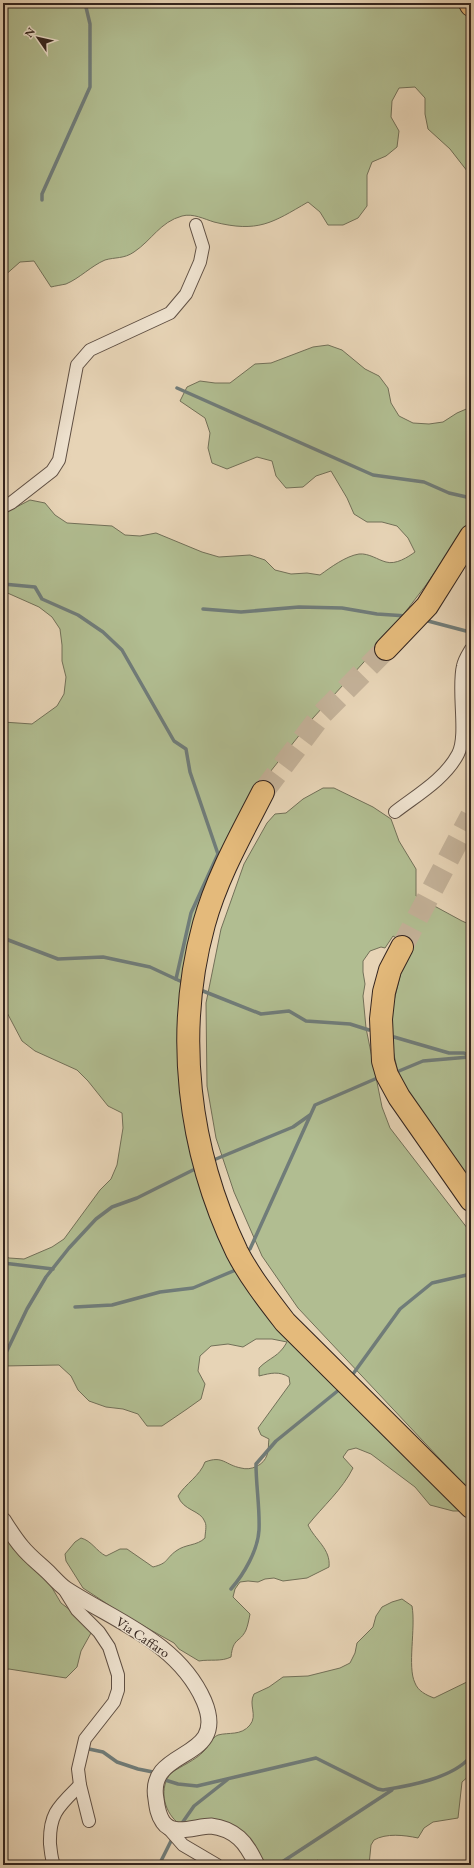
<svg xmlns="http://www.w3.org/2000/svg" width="474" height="1868" viewBox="0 0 474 1868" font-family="'EB Garamond',serif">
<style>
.green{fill:#b1bd91;stroke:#727058}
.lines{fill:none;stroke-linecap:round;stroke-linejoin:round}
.stream{stroke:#707c79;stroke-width:3.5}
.motorway-tunnel{stroke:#c3b198;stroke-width:22;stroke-dasharray:22 11;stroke-linecap:butt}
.minor-casing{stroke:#605044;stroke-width:14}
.tertiary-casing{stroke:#605044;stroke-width:17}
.motorway-casing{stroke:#33241e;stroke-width:24}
.minor{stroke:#efe3d0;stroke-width:12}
.tertiary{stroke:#efe3d0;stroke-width:15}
.motorway{stroke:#e4ba7b;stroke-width:22}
.labels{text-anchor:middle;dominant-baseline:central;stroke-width:3;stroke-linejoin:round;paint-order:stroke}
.street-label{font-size:14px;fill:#33241e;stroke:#efe3d0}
</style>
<rect width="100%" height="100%" fill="#e7d4b6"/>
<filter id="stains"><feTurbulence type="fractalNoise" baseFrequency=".005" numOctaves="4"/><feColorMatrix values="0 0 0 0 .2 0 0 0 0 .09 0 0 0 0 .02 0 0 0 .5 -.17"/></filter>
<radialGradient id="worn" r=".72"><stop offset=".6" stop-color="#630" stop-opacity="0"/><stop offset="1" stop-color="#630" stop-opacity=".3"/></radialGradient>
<g class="green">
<path d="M 3,3 L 455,3 L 471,21 L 471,176 L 450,149 L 428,129 L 425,114 L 425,98 L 415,87 L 399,88 L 392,101 L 391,117 L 399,131 L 397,147 L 386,156 L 372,162 L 367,175 L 367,206 L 358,218 L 343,225 L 328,225 L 320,212 L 308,202 C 272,223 258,233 214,222 C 204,219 193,213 182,216 C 160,222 152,240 134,252 C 124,259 115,257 105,260 C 91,266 80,278 66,284 C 61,285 55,286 51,287 L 34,261 L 20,262 L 3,277 Z"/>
<path d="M 328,345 L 342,350 L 365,369 L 379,376 L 388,388 L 391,403 L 399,416 L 413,423 L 429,424 L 443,422 L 457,413 L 471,407 L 471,520 L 426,585 L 383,641 L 313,718 L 270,772 L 241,815 L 179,1018 L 240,1268 L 460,1511 L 453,1511 L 430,1505 L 415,1487 L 371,1454 L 356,1448 L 348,1450 L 343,1457 L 353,1468 C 342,1490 323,1506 308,1525 C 315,1540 331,1549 329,1567 L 307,1578 L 283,1581 L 274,1578 L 265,1579 L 258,1582 L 248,1581 L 240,1582 L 235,1589 L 233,1597 L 250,1614 C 249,1619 248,1625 246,1630 C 240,1643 233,1637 231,1657 C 221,1662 210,1659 199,1661 L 179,1649 L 174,1643 L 124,1615 L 83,1588 L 66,1561 L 65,1554 L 75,1542 L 81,1538 C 92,1541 96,1551 106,1556 L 120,1549 L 127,1549 L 153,1567 C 169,1563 165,1559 176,1551 C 185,1544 197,1546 205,1538 C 205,1533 207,1526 205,1522 C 201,1510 183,1511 178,1496 C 185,1484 200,1476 205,1462 C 223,1455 225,1465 241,1468 C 251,1471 264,1465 267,1455 C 269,1450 268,1444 269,1439 L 261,1435 L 258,1428 L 290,1384 L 289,1377 C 279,1371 271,1373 259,1376 L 259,1368 C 270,1357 279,1357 287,1342 L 272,1339 L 256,1339 L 243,1347 L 228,1344 L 211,1346 L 200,1356 L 198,1371 L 205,1384 L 201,1399 L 187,1409 L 162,1426 L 147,1426 L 138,1414 L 123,1409 L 106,1407 L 89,1401 L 78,1390 L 71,1376 L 59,1365 L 3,1366 L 3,1255 L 9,1258 L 24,1259 L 52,1247 L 64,1239 L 100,1190 L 111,1179 L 117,1165 L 123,1128 L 122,1113 L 108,1106 L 88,1081 L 77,1070 L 35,1051 L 22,1041 L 3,1005 L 3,722 L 32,724 L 57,706 L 64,694 L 66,677 L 62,661 L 62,645 L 60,629 L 52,617 L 39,607 L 3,591 L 3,514 L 30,500 L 45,503 L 55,515 L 67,523 L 112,526 L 125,535 L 140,536 L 156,533 L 202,552 L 219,557 L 250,555 L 265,560 L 275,570 L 291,574 L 307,573 L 320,575 C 331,567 346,556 359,554 C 369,553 378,560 386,562 C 396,565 408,557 415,552 L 408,538 L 397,526 L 382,522 L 367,522 L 354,514 L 347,498 L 331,471 L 316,476 L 303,487 L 286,488 L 276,476 L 272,461 L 257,457 L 227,469 L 212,463 L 208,448 L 210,433 L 205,418 L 180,401 L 187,387 L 200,381 L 215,383 L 230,383 L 255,364 L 271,363 L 313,347 Z"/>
<polygon points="323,788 334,788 373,807 391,819 399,841 416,869 416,896 462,921 471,925 471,1189 400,1081 392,1046 392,1009 402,968 412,947 393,936 385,948 381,947 370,951 363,961 363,972 365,984 363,996 366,1028 382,1107 390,1128 471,1233 471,1492 298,1308 262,1256 234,1192 216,1138 207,1086 206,1003 221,929 244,864 267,823 275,814 286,813 303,799"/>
<polygon points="3,1529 48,1581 61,1603 87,1623 91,1633 81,1651 77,1667 66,1678 9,1669 3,1670"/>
<path d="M 402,1599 L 412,1606 C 416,1628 407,1667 415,1683 C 418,1691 426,1695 434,1698 L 471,1680 L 471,1774 L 462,1782 L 458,1818 L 433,1822 L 424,1828 L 418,1838 C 404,1835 386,1833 374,1840 L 371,1845 L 369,1865 L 326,1865 L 317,1860 L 314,1865 L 265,1865 L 253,1845 L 177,1822 C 163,1810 159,1787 171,1773 C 181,1766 196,1760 204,1751 C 209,1746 211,1738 218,1735 C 229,1732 241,1736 250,1725 C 258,1715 248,1705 254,1694 L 269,1687 L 283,1677 L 308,1676 L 340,1668 L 350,1663 L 355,1653 L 357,1643 L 373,1627 L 376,1616 L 382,1607 L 392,1602 Z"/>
</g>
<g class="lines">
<g class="stream">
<polyline points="42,200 42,194 90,87 90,24 85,3"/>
<polyline points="177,388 373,475 424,482 449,493 471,498"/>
<polyline points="3,584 35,587 42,599 78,615 103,632 122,650 174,741 186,749 190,772 218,854 191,913 176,979"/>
<polyline points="203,609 241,612 299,607 342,608 377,614 407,616"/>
<polyline points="428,621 466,631 471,631"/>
<polyline points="3,938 58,959 103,957 150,967 180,981"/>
<polyline points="203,991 261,1014 289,1011 306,1021 350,1024 369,1030"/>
<polyline points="394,1037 449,1053 464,1053 471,1057"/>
<polyline points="399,1071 423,1061 469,1057"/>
<polyline points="216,1159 293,1127 310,1115"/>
<polyline points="250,1249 315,1105 375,1079"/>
<polyline points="3,1263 53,1269"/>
<polyline points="75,1307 112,1305 160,1292 193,1288 238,1269"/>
<polyline points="3,1359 27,1309 46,1277 69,1248 96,1219 112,1207 137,1198 193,1170"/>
<polyline points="353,1374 400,1309 432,1283 471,1274"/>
<path d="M 231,1589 C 244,1574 258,1550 259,1530 C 260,1508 256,1486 256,1464 L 276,1441 L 340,1389"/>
<polyline points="89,1749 103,1752 117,1762 138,1769 153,1772 156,1774"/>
<path d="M 162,1779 L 178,1784 L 197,1786 L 316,1758 L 378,1789 L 383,1790 C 409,1786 454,1778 471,1756"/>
<polyline points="180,1826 194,1806 227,1780"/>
<polyline points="279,1864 392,1790"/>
<polyline points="159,1865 173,1837"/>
</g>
<g class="motorway-tunnel">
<polyline points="263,792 322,714 386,649"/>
<polyline points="402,947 471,816"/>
</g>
<g class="minor-casing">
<g id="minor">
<polyline points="3,507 11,503 52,471 59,460 77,365 90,350 170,313 186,294 200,262 203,247 196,225"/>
<path d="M 395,812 C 417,795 445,779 458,754 C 468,735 457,690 463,666 C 464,660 468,654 471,649"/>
<polyline points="64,1589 77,1610 99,1632 109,1647 118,1675 118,1690 114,1702 85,1739 78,1769 80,1785 89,1821"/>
<polyline points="169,1829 183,1845 217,1865"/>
<path d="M 54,1865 C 51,1858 51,1851 50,1844 C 49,1813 59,1806 80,1785"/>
</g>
</g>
<g class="tertiary-casing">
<path id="tertiary" d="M 3,1520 C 9,1529 15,1539 22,1547 C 30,1557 41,1565 50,1574 C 55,1579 60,1585 66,1589 C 115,1621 178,1642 204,1701 C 230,1763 146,1746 156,1799 C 157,1807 158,1815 163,1822 C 173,1837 196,1826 211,1826 C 220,1827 231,1831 239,1838 C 247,1845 252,1855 257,1865"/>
</g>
<g class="motorway-casing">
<g id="motorway">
<polyline points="470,3 471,5"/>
<polyline points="386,649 427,606 471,536"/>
<path d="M 263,792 C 241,835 217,877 204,924 C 174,1033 188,1150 237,1252 C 250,1277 268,1300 285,1322 L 471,1507"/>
<polyline points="402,947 390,970 384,992 381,1019 383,1061 387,1075 399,1097 471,1200"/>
</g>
</g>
<use href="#minor" class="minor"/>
<use href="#tertiary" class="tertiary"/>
<use href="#motorway" class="motorway"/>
</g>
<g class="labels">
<g class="street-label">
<text transform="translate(143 1637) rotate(34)">Via Caffaro</text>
</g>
</g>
<rect width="474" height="1868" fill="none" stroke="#e7d4b6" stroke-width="16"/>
<rect x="4" y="4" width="466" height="1860" fill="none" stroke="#33241e" stroke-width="2"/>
<rect x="8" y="8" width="458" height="1852" fill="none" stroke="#33241e"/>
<g transform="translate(38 38) rotate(304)" stroke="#efe3d0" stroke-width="3" paint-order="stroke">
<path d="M0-3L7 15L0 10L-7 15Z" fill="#33241e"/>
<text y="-6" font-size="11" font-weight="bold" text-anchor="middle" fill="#33241e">N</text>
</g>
<rect width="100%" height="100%" filter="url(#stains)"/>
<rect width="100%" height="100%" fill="url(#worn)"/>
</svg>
